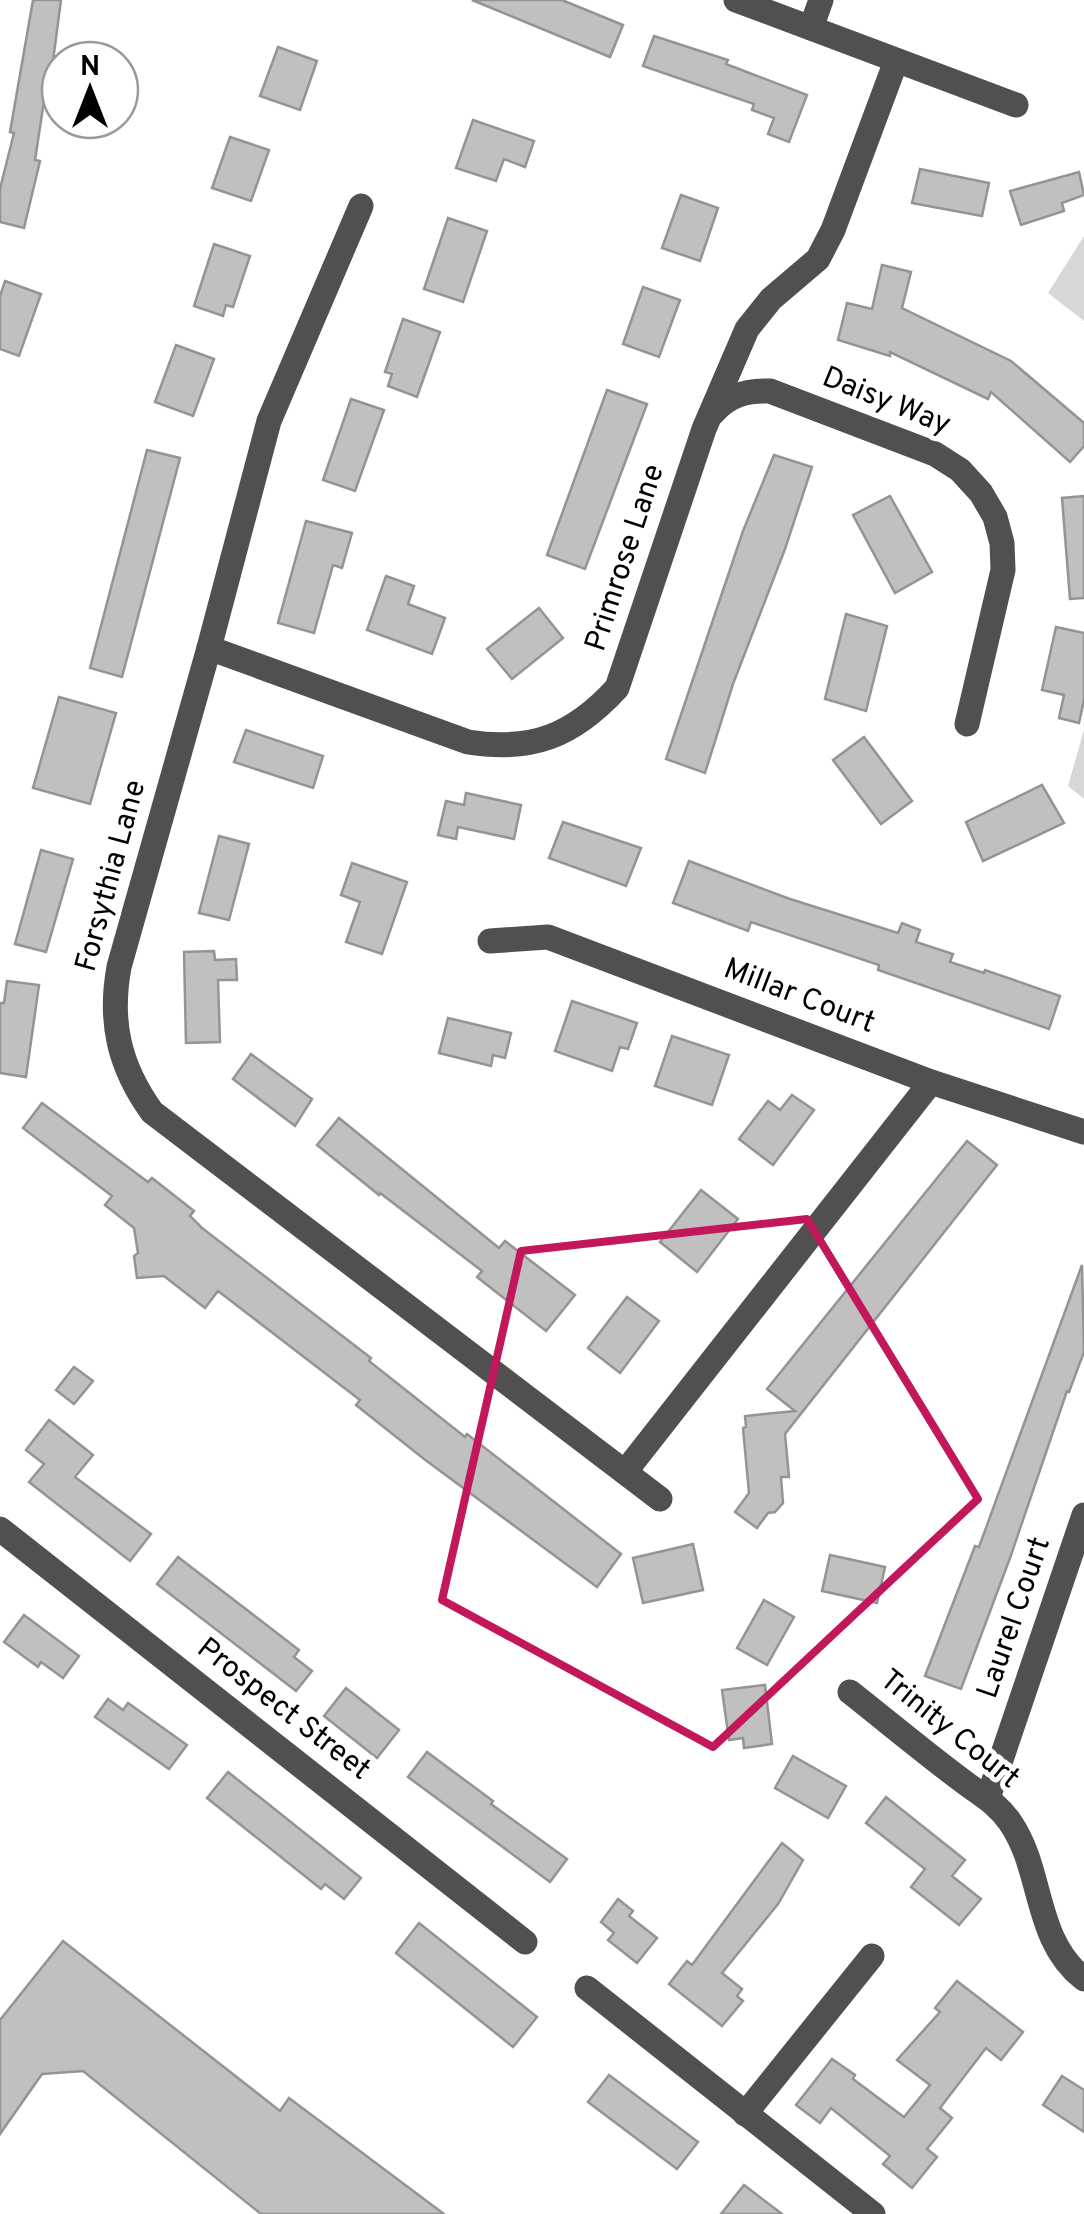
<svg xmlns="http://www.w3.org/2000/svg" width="1084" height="2214" viewBox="0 0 1084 2214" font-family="Overpass,sans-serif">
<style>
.green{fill:#d7d7d7}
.building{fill:#c0c0c0;stroke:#949494;stroke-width:2.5}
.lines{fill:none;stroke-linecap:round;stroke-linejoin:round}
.minor{stroke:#505050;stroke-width:25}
.marked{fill:none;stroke:#c2185b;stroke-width:8;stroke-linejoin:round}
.labels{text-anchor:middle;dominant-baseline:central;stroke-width:10;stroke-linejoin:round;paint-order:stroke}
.street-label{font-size:30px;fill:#000;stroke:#fff}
</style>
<rect width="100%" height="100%" fill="#fff"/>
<g class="green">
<polygon points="1084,236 1084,321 1048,293"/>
<polygon points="1084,730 1084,799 1068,786"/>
</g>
<g class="building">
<polygon points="33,0 61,0 53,61 60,62 60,72 55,103 44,101 35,160 40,161 24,228 0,222 0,189 14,133 10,132"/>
<polygon points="472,0 562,0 623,25 610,57"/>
<polygon points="654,36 728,60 726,64 807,95 789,142 768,134 774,118 752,110 754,104 643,66"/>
<polygon points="278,47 317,61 300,110 260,96"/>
<polygon points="473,120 534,141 525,167 504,159 496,181 456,168"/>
<polygon points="230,137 269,150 251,201 212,188"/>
<polygon points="920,169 989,183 982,216 912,203"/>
<polygon points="1079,172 1084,195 1062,203 1064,211 1021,225 1010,191"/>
<polygon points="681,195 718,208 700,261 662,248"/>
<polygon points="448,218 487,231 463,302 424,289"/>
<polygon points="214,244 250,256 233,307 226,305 223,316 194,306"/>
<polygon points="882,265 911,272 902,308 1011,361 1084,423 1084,446 1070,462 991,392 988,399 890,352 890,356 838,340 847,303 872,309"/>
<polygon points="5,281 41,294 19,356 0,349 0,296"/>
<polygon points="643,287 680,300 659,357 623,344"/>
<polygon points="403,319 440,332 417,397 388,386 392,374 385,372"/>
<polygon points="176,345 214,359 193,416 155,402"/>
<polygon points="607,390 647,404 585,569 547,555"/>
<polygon points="351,399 384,410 355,491 323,480"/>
<polygon points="147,450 180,458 122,677 90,668"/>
<polygon points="774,455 812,467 785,549 733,684 705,773 666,759 743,531"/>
<polygon points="890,496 932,572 895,593 853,515"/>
<polygon points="1084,496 1084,598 1070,599 1062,498"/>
<polygon points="306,521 352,533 342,568 333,565 314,633 278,623"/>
<polygon points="386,576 414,586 408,604 445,618 432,654 367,630"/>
<polygon points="539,608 563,638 512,679 487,649"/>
<polygon points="846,614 887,626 866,711 825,699"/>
<polygon points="1056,627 1084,633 1084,700 1079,723 1059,718 1064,695 1042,690"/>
<polygon points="59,697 116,713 90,804 33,788"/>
<polygon points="246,730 323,756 313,788 234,762"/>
<polygon points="864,737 912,801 881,824 833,760"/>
<polygon points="1042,785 1064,823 983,861 966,822"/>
<polygon points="466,793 521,805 514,839 458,827 456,839 438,835 446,801 464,805"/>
<polygon points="563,822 641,848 626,886 549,858"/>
<polygon points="219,836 249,844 229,920 199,913"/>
<polygon points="41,850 73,859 46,952 15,944"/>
<polygon points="689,861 790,899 898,933 902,923 920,930 916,942 953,954 950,962 984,973 985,970 1060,996 1049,1029 878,970 879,965 751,922 748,931 673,903"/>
<polygon points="352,863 407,882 382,954 346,942 360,902 341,895"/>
<polygon points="214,951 215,960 236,959 237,980 218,980 220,1042 186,1043 184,952"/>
<polygon points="7,981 39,985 26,1077 0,1073 0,1003 4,1003"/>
<polygon points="572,1001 637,1023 628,1049 620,1047 612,1071 555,1051"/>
<polygon points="448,1018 511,1033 505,1058 493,1055 491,1066 439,1053"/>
<polygon points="672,1036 729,1055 712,1105 655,1086"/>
<polygon points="251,1054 312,1099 295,1126 233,1079"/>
<polygon points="792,1095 814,1110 773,1165 739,1139 768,1101 780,1110"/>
<polygon points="42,1103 148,1182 152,1178 194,1211 190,1216 202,1228 371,1358 369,1361 465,1437 467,1434 621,1554 597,1587 424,1459 356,1405 360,1400 218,1291 205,1308 164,1276 137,1278 134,1256 138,1253 134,1228 105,1205 112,1196 23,1128"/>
<polygon points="339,1118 499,1248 505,1241 575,1295 546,1331 477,1277 482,1271 380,1193 379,1195 317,1145"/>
<polygon points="967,1141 997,1165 785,1434 789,1477 781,1477 783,1503 775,1512 768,1513 757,1528 735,1512 749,1493 743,1428 746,1427 745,1416 795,1411 767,1389"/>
<polygon points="701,1190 738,1219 697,1272 660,1242"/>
<polygon points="1082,1265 1084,1352 1069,1392 1067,1391 1010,1558 961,1689 925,1676 975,1546 979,1547"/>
<polygon points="627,1297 659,1321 620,1373 588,1348"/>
<polygon points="74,1367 93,1381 74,1404 56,1390"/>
<polygon points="49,1420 93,1455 75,1477 151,1534 130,1561 29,1482 44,1464 26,1450"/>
<polygon points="693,1544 703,1590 643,1603 633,1558"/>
<polygon points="830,1555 885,1567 877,1603 822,1591"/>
<polygon points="178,1557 299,1650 294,1657 312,1671 296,1691 157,1584"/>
<polygon points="764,1600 794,1617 767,1665 737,1648"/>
<polygon points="24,1615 79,1656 63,1678 41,1662 38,1667 4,1642"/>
<polygon points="765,1685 772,1744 744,1748 743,1738 729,1740 722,1690"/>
<polygon points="346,1688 399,1730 377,1758 324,1716"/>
<polygon points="108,1699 123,1710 128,1703 187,1745 169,1769 95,1717"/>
<polygon points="427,1752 493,1801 491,1804 567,1859 550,1882 408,1777"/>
<polygon points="793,1756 846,1786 828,1818 775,1788"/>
<polygon points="228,1772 361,1878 344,1899 325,1884 321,1889 207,1798"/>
<polygon points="886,1797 965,1860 952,1876 981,1899 959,1925 911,1887 925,1869 866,1823"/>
<polygon points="782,1843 803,1860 778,1904 722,1973 742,1989 737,1996 743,2001 722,2026 669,1984 687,1961 692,1965"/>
<polygon points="618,1899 633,1911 629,1916 657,1938 637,1963 608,1940 614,1933 601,1922"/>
<polygon points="419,1923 537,2017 513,2047 396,1953"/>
<polygon points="63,1941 280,2111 289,2098 444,2214 261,2214 83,2071 42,2074 0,2134 0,2020"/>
<polygon points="957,1981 1023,2032 1001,2060 986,2048 940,2108 952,2118 927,2149 937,2157 912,2188 883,2164 890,2156 831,2108 820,2123 796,2105 832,2059 855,2075 853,2079 904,2117 930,2085 897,2060 940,2012 935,2008"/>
<polygon points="609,2075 698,2142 677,2169 588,2102"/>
<polygon points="1062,2076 1084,2090 1084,2132 1043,2105"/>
<polygon points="744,2185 782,2214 721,2214"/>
</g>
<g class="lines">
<g class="minor">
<polyline points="736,0 1016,105"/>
<polyline points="811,28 821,0"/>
<path d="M 361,206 L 269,421 L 209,648 L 119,967 C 109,1022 119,1066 152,1112 L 660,1499"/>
<path d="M 713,413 C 728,395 747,390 770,391 L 935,454 L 960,470 L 981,493 L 995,517 L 1002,543 L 1003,570 L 967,724"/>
<path d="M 209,648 L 468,742 C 532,752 573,736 617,688 L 704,429 L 747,329 L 771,299 L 818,259 L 833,230 L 896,61"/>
<polyline points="490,941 548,937 931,1082 1084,1132"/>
<polyline points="625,1472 931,1082"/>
<polyline points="0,1529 525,1942"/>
<path d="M 850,1692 C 888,1722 925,1753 964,1782 C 981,1795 998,1804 1010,1822 C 1044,1871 1033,1939 1084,1979"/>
<polyline points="988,1798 1084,1515"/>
<polyline points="587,1988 873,2214"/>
<polyline points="745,2114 872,1956"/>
</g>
</g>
<path class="marked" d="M 807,1219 L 978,1499 L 713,1747 L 442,1600 L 521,1251 Z"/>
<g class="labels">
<g class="street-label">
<text transform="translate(886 402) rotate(22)">Daisy Way</text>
<text transform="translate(626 558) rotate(-72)">Primrose Lane</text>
<text transform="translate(112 876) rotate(-75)">Forsythia Lane</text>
<text transform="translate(799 997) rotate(21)">Millar Court</text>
<text transform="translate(1015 1618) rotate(-71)">Laurel Court</text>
<text transform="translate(283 1710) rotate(38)">Prospect Street</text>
<text transform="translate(949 1730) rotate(39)">Trinity Court</text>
</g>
</g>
<g transform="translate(90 90)"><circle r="48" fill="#ffffff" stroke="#999999" stroke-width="2.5"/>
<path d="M0-8L18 38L0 25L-18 38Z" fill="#000000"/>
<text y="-15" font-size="28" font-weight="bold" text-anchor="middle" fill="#000000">N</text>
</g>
</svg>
